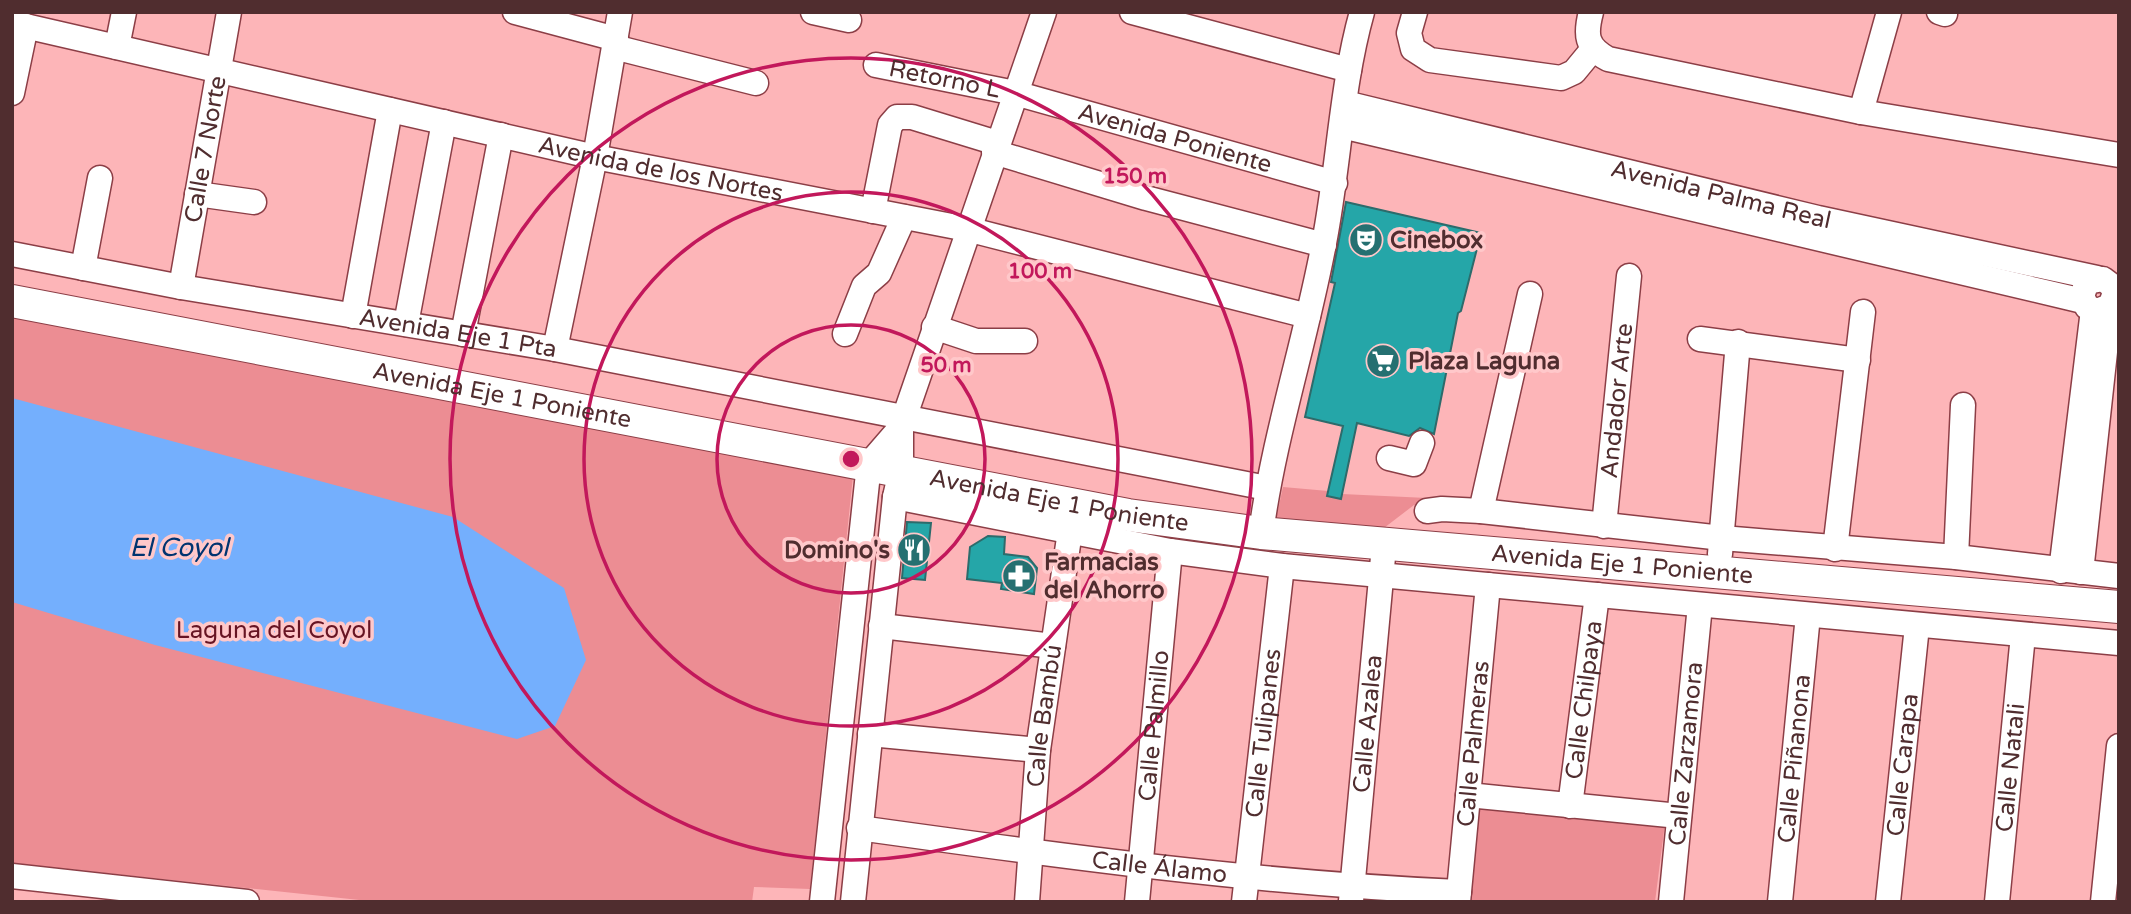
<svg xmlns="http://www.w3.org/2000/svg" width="2131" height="914" viewBox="0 0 2131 914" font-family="'Varela Round',sans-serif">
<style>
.green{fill:#ec8d93}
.water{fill:#74affd}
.building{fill:#25a6a8;stroke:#2d6b6b;stroke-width:2}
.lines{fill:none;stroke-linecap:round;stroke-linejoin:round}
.minor-casing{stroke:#8c3e46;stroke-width:27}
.major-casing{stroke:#8c3e46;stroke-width:34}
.minor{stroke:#fff;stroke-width:24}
.major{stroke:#fff;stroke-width:32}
.ring{fill:none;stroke:#c2185b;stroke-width:3.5}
.labels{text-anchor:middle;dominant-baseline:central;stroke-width:7;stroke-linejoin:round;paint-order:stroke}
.street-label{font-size:24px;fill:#502d2f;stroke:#ffc8ca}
.poi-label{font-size:24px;font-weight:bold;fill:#502d2f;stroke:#ffc8ca;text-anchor:start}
.park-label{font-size:24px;fill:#671423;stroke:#ffc8ca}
.water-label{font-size:26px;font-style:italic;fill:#003470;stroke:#ffc8ca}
.centre{fill:#c2185b;stroke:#ffc8ca;stroke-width:3.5}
.ring-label{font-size:21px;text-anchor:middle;font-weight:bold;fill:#c2185b;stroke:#ffc8ca;stroke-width:7;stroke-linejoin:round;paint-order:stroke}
</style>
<rect width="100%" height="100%" fill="#fdb5b8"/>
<g class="green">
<polygon points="12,314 853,476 810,889 754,887 752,902 378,902 12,863"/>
<polygon points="1283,487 1328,491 1327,496 1341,499 1342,494 1427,498 1424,506 1414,505 1380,531 1276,519"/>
<polygon points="1477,803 1665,823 1655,902 1469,902"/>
</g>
<polygon class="water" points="12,398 453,517 564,588 586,660 555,726 517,739 155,645 12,602"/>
<g class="building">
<polygon points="1346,202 1481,233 1461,311 1458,313 1434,434 1420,428 1409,436 1357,423 1341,499 1327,496 1343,426 1305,417 1335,283 1331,282"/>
<polygon points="907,522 931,523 925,580 902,578"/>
<polygon points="988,536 1005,537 1004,554 1028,557 1037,568 1034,594 1001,589 1002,583 967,579 970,547"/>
</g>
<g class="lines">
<g class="minor-casing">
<g id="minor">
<polyline points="515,12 616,39"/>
<polyline points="813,12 849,20"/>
<polyline points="1132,12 1349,70"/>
<polyline points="1415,12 1409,33 1413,49 1430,60 1561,78 1574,72 1593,49"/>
<path d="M 1591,12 C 1585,35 1586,47 1608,59 L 1861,112 L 2119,155"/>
<polyline points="1939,12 1945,14"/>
<path id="s1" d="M 12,23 L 595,157 L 967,229 L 1308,316"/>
<polyline points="117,47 124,12"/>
<polyline points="614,47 756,83"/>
<path id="s2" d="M 876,65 L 1015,93 L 1335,183"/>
<polyline points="12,93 26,26"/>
<path id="s3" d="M 1345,103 L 1818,218 L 2097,278"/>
<polyline points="1861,112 1889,12"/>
<polyline points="1342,126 2083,301"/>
<polyline points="994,152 1146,198 1324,245"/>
<polyline points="197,194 254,202"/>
<polyline points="873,211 890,125 897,117 912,117 997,143"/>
<path id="s4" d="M 12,254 L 181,287 L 555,349 L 1267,488"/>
<polyline points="83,268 100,178"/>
<path id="s5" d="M 181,287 L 229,12"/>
<polyline points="353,316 390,110"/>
<polyline points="406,324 444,122"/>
<polyline points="934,327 976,341 1025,341"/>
<polyline points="463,334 501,135"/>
<polyline points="845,334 864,286 879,273 904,217"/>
<polyline points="1700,339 1858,360"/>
<polyline points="555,349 595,157 620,12"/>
<polyline points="1389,458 1414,464 1422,443"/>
<polyline points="895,497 1170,551 1282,566 2119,643"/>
<polyline points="1427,511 1442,509 1481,511 1722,538 1956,557 2119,576"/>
<polyline points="1481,511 1530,294"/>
<path id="s6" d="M 1604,526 L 1629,276"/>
<path d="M 1261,533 C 1274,435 1306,340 1324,243 C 1339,166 1341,87 1362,12"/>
<polyline points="1835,549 1863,312"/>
<polyline points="1720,554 1738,342"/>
<polyline points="1956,557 1963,405"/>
<polyline points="2061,571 2093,310"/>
<polyline points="2081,572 2110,306 2115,293 2111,285 2103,279 2087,282 2082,296 2087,307 2097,311 2110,306"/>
<polyline points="881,626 1053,646"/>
<polyline points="870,734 1038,750"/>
<polyline points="1468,795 1679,816"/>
<path id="s7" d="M 1570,806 L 1597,595"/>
<path id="s8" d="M 859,828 C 1059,856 1258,883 1459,892"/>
<polyline points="12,876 247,902"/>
<path id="s9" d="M 1351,901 L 1383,557"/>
<polyline points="822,902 869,464 901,427 1044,12"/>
<polyline points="853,902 895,497 901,471 901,427"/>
<path id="s10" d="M 1027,902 L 1038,750 L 1070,531"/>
<path id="s11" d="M 1137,902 L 1170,551"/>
<path id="s12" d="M 1244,902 L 1282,566"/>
<path id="s13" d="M 1458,902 L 1488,585"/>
<path id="s14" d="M 1671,902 L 1700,605"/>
<path id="s15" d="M 1780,902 L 1808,615"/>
<path id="s16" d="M 1888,902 L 1917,626"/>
<path id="s17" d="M 1997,902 L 2023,635"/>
<polyline points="2103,902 2119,746"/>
</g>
</g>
<g class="major-casing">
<g id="major">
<path id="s18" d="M 12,301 L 1128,515 L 1261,533 L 2119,607"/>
</g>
</g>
<use href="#minor" class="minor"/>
<use href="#major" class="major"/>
</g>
<g class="ring">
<circle cx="851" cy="459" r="134"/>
<circle cx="851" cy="459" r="267"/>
<circle cx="851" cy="459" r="401"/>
</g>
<defs>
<g id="theatre-disc" transform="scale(1.75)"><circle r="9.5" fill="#257071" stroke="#ffc8ca"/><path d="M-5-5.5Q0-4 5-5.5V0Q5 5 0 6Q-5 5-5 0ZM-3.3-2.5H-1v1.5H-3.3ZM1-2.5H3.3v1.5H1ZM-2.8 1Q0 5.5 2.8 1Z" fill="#fff"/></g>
<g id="supermarket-disc" transform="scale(1.75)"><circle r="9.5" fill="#257071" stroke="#ffc8ca"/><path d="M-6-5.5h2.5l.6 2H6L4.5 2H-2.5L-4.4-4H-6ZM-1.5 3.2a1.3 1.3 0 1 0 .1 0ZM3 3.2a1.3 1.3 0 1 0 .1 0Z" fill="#fff"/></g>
<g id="restaurant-disc" transform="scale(1.75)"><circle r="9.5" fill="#257071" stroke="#ffc8ca"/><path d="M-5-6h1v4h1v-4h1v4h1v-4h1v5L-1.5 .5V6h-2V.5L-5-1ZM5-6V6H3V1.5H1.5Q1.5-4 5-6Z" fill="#fff"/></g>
<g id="pharmacy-disc" transform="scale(1.75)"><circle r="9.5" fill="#257071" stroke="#ffc8ca"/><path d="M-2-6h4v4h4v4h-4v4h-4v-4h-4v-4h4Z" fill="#fff"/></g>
</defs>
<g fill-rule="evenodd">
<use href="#theatre-disc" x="1366" y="240"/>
<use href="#supermarket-disc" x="1383" y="361"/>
<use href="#restaurant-disc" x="914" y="550"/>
<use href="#pharmacy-disc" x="1019" y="576"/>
</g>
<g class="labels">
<g class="street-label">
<text stroke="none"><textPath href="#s2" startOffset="70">Retorno L</textPath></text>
<text stroke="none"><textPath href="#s2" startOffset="308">Avenida Poniente</textPath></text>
<text stroke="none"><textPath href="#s5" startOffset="140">Calle 7 Norte</textPath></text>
<text stroke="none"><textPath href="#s1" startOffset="665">Avenida de los Nortes</textPath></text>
<text stroke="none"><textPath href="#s3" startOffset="387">Avenida Palma Real</textPath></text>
<text stroke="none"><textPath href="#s4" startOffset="453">Avenida Eje 1 Pta</textPath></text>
<text stroke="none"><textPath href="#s18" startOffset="499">Avenida Eje 1 Poniente</textPath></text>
<text stroke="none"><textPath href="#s6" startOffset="126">Andador Arte</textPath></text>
<text stroke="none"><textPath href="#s18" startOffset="1066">Avenida Eje 1 Poniente</textPath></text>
<text stroke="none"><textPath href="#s18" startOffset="1633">Avenida Eje 1 Poniente</textPath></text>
<text stroke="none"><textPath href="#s7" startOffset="107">Calle Chilpaya</textPath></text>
<text stroke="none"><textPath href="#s10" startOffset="187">Calle Bambú</textPath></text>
<text stroke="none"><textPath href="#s9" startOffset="178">Calle Azalea</textPath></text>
<text stroke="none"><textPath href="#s11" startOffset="177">Calle Palmillo</textPath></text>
<text stroke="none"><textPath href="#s12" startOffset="170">Calle Tulipanes</textPath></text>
<text stroke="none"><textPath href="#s13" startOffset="159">Calle Palmeras</textPath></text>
<text stroke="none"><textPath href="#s14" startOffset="149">Calle Zarzamora</textPath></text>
<text stroke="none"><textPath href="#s15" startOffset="144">Calle Piñanona</textPath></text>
<text stroke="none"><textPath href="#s16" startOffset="138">Calle Carapa</textPath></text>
<text stroke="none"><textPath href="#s17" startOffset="135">Calle Natali</textPath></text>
<text stroke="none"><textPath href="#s8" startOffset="303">Calle Álamo</textPath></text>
</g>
<g class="poi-label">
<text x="1390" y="240">Cinebox</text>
<text x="1408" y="361">Plaza Laguna</text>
<text x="890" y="550" text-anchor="end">Domino's</text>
<text x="1044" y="562">Farmacias<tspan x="1044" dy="28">del Ahorro</tspan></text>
</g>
<g class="park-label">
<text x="274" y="630">Laguna del Coyol</text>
</g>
<g class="water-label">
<text x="179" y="547">El Coyol</text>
</g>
</g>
<circle cx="851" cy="459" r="10" class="centre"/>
<g class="ring-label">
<text x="1135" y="183">150 m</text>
<text x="1040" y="278">100 m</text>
<text x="946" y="372">50 m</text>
</g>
<rect width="2131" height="914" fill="none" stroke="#502d2f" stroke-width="28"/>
</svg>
